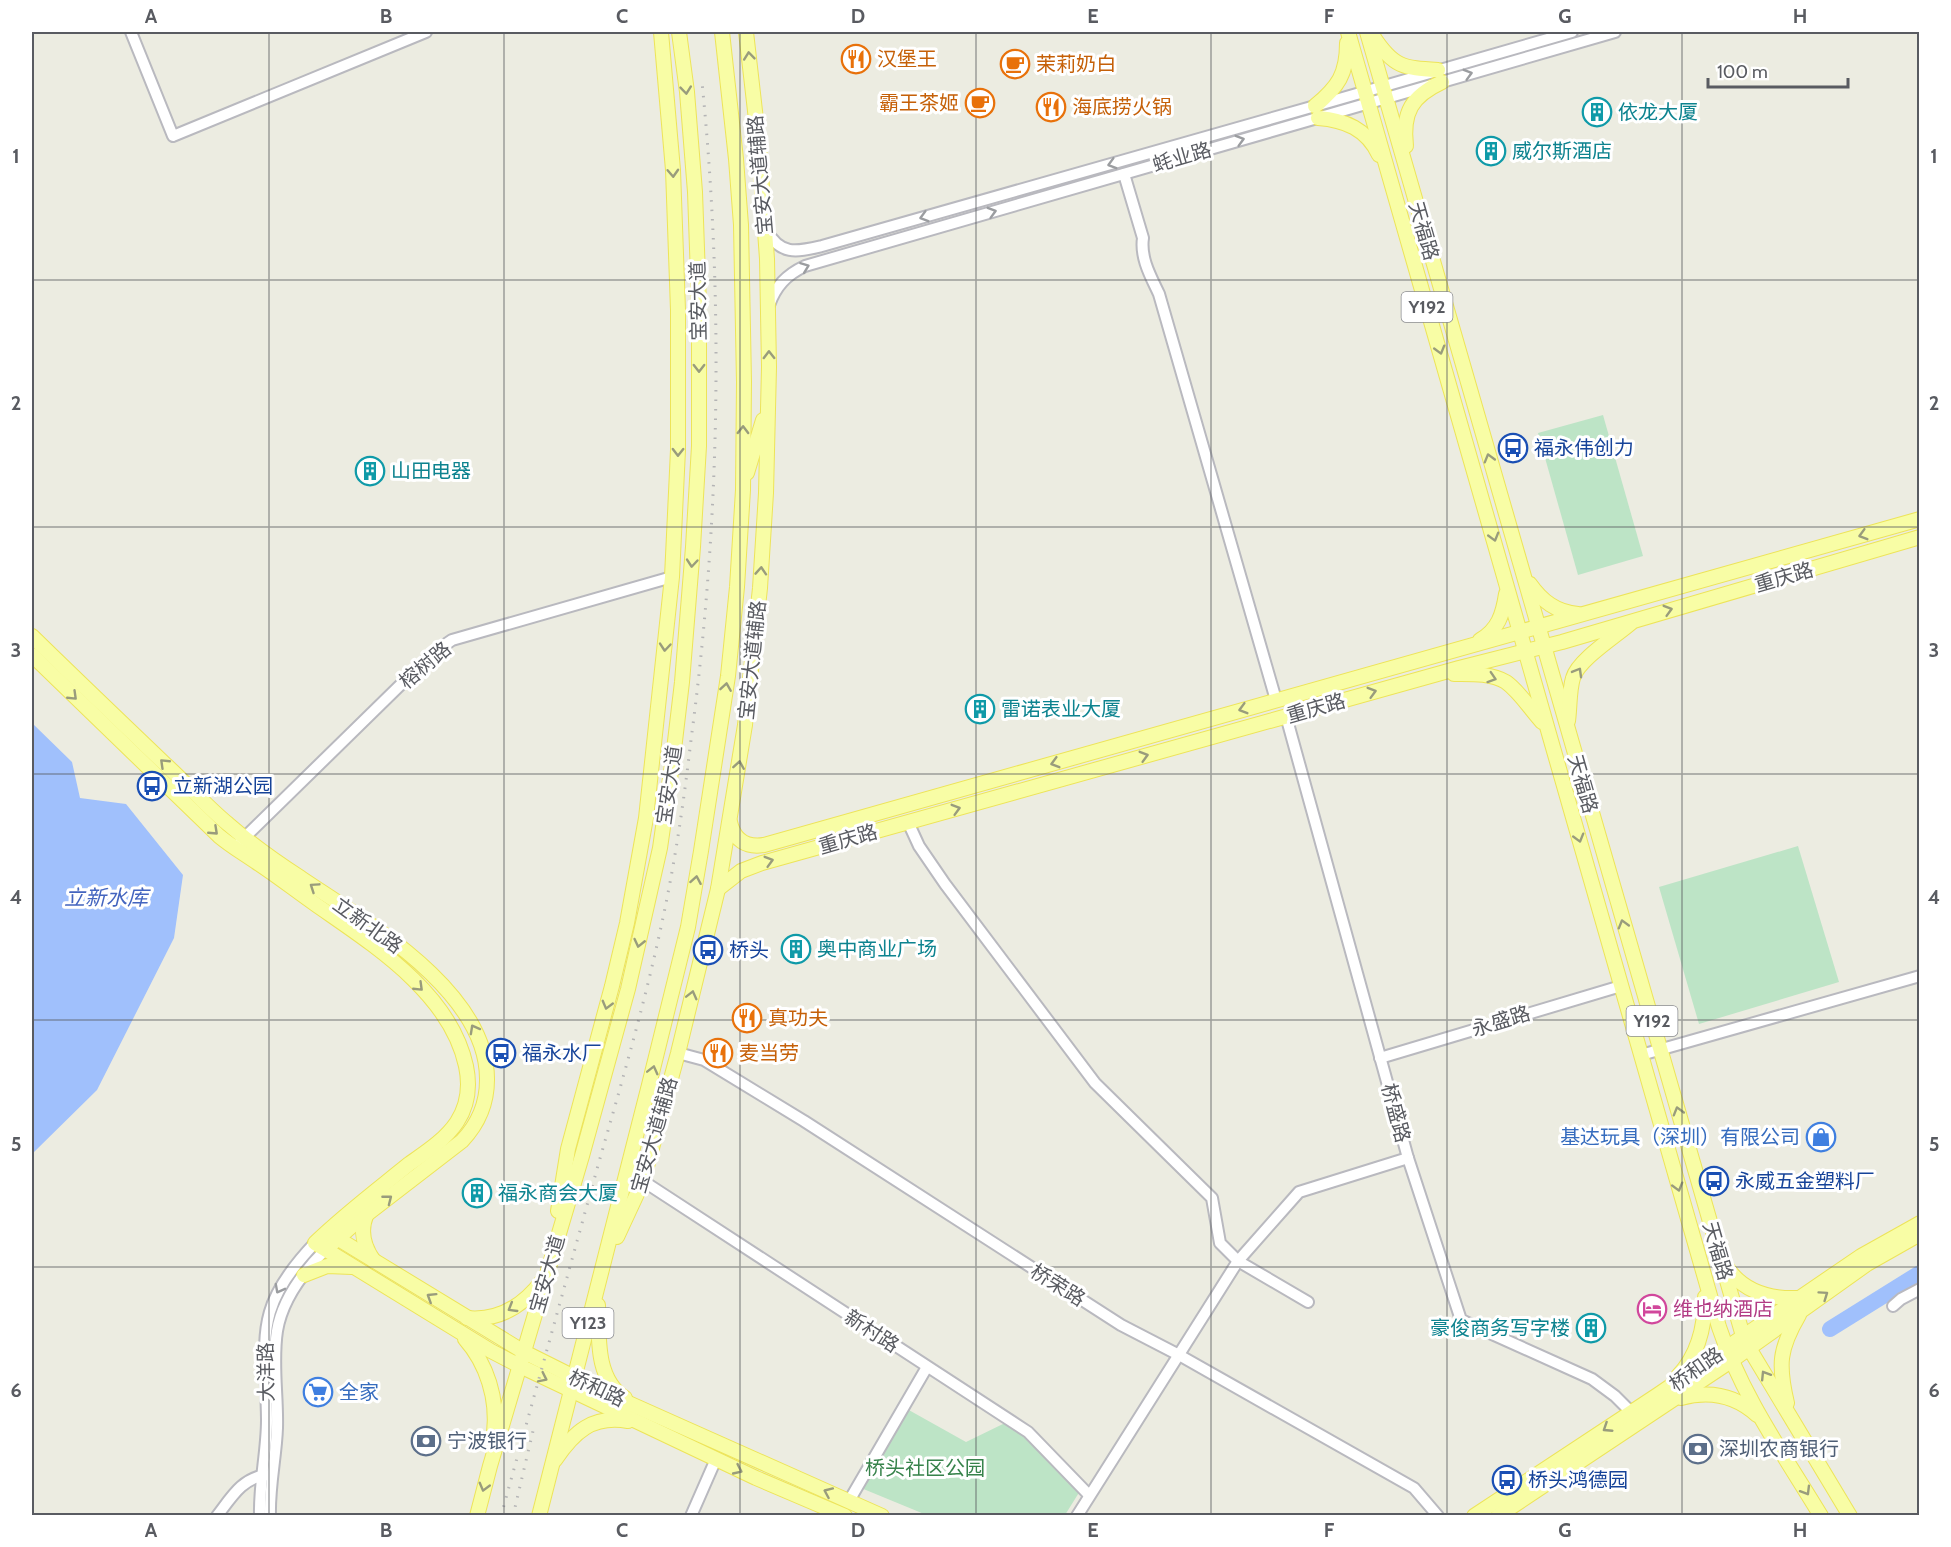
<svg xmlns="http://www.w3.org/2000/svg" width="1951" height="1547" viewBox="0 0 1951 1547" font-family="Cabin,'Noto Sans SC',sans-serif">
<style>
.green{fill:#bde4c6}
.water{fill:#a0c0fc}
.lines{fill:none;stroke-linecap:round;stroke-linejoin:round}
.river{stroke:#a0c0fc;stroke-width:16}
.minor-casing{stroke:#b9b9bf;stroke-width:14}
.major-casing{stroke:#ede459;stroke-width:16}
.minor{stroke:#fff;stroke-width:10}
.major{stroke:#f8fda5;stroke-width:14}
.rail{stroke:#b4b4b5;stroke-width:3;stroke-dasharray:1.5 8;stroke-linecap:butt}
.oneway{stroke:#999c7c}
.oneway2{stroke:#9b9da0}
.grid{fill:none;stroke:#595b61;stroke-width:1.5;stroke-opacity:0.55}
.labels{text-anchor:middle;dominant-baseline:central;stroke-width:6;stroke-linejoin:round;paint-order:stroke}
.shield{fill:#fff;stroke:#8b8c90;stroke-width:1.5}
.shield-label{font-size:18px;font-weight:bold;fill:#595b61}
.food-label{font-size:20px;fill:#c56008;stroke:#fff;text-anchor:start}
.culture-label{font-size:20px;fill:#0d838f;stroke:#fff;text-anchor:start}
.street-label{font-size:20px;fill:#595b61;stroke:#fff}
.transit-label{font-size:20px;fill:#164399;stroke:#fff;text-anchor:start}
.shop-label{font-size:20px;fill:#366cbe;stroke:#fff;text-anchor:end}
.hotel-label{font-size:20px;fill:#b23c85;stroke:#fff;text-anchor:start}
.service-label{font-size:20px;fill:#4e5e75;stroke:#fff;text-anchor:start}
.park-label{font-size:20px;fill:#37834b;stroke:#fff}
.water-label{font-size:21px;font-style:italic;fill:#4465bf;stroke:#fff}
.neatline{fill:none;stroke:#595b61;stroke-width:2}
.grid-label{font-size:20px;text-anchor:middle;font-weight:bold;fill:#595b61}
</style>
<rect width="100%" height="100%" fill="#ecece1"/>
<g class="green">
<polygon points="1603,415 1643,556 1578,575 1538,433"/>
<polygon points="1798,846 1839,982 1699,1024 1659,887"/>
<polygon points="907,1409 966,1442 1005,1423 1026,1434 1080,1491 1065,1515 929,1516 861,1488"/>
</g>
<polygon class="water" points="32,723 72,762 80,798 126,804 183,875 174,938 97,1090 32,1154"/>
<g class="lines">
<polyline class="river" points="1830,1329 1920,1273"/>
<g class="minor-casing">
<g id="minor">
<polyline points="131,32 173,136 426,32"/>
<path d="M 1124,174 L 1143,238 C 1140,258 1151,277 1159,294 L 1276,700"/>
<path d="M 766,230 C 781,256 796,252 822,246 L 1315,106 L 1572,32"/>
<path d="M 769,305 C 776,286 786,275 805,266 L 1615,32"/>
<polyline points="1286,716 1408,1158 1461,1320 1592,1379 1615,1396 1631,1412"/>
<polyline points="908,822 919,846 945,884 1095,1083 1212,1198 1220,1243 1238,1261 1308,1302"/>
<polyline points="240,842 433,653 452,640 672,577"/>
<polyline points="678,1053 704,1060 804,1121 1121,1325 1179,1355 1414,1488 1438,1516"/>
<polyline points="1641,1055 1920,976"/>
<polyline points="1380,1058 1621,986"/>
<polyline points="643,1181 1028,1432 1089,1495"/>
<polyline points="1893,1306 1901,1299 1920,1289"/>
<polyline points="849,1501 927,1367"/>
<path d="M 217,1516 C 231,1498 242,1478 266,1475"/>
<path d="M 260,1516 C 259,1483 267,1452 267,1420 C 266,1336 252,1309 315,1243"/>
<path d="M 270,1516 C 269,1486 276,1457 277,1428 C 278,1396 272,1363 277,1331 C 282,1300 304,1271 326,1249"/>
<polyline points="691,1516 716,1459"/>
<polyline points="1077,1516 1238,1261 1299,1192 1408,1158"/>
</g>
</g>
<g class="major-casing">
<g id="major">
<path d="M 1348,32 L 1719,1327 C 1741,1394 1784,1455 1821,1516"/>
<polyline points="1367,32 1743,1336 1749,1348 1850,1516"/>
<path d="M 1373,36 C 1393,67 1403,68 1438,70"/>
<path d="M 1315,106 C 1338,87 1347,74 1347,43"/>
<path d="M 1318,118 C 1345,120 1367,129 1379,155"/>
<path d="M 1406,146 C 1402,112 1412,96 1442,82"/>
<polyline points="747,473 763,420"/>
<path d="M 1530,584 C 1542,601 1556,612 1578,614"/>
<path d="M 32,636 C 76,679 121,722 166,765 C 187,784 206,806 228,824 C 251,844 276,862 301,878 C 366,922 488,991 487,1080 C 487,1104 479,1123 462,1141 L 353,1225 L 326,1249"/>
<path d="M 1480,640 C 1498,630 1503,614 1506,594"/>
<path d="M 32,655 L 219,836 C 231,846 243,853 256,862 C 276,875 295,890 315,904 C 372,944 450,992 466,1066 C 470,1085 468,1105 457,1122 C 445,1140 426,1152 409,1164 C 377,1190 345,1214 315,1243 L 491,1351 L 520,1366 L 756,1478 L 845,1516"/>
<path d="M 1454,674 C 1471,674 1491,673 1506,682 C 1520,692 1530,709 1542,722"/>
<path d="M 1568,721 C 1570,707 1569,691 1573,678 C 1578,660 1616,636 1631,623"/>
<path d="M 730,822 C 734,840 746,848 764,845 C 1148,734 1535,630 1920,519"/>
<polyline points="718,889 741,871 762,863 1459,668 1562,642 1920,537"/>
<polyline points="558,1211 568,1149 612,986 627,923 646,818 672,577 678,450 678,310 673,170 661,32"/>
<path d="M 366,1216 C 360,1231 364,1247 374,1261"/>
<polyline points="332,1235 524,1352 606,1393 882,1516"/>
<polyline points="617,1237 643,1181 678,1053 718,889 745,725 760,588 766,493 769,367 767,259 759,146 746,32"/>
<path d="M 1726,1266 C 1742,1291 1769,1299 1797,1298"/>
<polyline points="304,1275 327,1266 352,1267"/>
<path d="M 598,1305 C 599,1336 595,1379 625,1398"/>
<path d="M 467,1318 C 498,1321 523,1306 542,1281"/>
<path d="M 465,1339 C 487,1364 498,1399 494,1433"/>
<path d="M 1678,1376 C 1699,1354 1705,1325 1705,1297"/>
<path d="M 1681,1398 C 1710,1390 1735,1395 1757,1415"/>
<path d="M 1787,1403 C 1778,1365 1779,1349 1799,1315"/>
<path d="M 555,1460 C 574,1432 592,1415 628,1421"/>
<polyline points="477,1516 490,1466 582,1156 628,989 660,848 673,758 682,682 693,547 699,446 699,305 695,192 687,92 679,32"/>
<polyline points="539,1516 649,1085 688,927 701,851 728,676 737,587 743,490 744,382 741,225 736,159 722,32"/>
<polyline points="1474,1516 1659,1394 1861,1256 1920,1223"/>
<polyline points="1498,1516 1731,1361 1867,1264 1920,1234"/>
</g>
</g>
<use href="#minor" class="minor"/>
<use href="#major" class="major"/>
<g class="rail">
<path d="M 501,1516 C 533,1400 565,1285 597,1169 C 623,1078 650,986 668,893 C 678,842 685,791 691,740 C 720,522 724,302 702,82"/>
<polyline points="513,1516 533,1431"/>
</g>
</g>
<defs><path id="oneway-chevron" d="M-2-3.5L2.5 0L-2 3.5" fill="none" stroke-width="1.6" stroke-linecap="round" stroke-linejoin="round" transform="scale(1.5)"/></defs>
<g class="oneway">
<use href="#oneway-chevron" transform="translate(749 56) rotate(-96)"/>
<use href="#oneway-chevron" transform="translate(686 90) rotate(84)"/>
<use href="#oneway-chevron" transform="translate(673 173) rotate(87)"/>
<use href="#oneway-chevron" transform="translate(1440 350) rotate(74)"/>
<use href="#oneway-chevron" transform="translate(769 355) rotate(-91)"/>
<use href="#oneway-chevron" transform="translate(699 368) rotate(90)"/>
<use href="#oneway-chevron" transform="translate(743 430) rotate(-89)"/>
<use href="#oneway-chevron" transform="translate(678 452) rotate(91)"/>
<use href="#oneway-chevron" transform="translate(1489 458) rotate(-106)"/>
<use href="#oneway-chevron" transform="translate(1863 535) rotate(164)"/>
<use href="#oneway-chevron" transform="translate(1494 537) rotate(74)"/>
<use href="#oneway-chevron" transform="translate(692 563) rotate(95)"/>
<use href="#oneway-chevron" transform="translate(761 571) rotate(-86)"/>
<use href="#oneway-chevron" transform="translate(1668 610) rotate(-16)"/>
<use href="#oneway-chevron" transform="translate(665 647) rotate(95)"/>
<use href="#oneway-chevron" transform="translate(1578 672) rotate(-60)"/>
<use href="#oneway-chevron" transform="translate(1492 678) rotate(18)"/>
<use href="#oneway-chevron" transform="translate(726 687) rotate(-81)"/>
<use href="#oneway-chevron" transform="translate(1372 692) rotate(-16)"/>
<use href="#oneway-chevron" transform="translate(73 696) rotate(44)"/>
<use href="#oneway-chevron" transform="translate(1243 709) rotate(164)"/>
<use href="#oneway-chevron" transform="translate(1144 756) rotate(-16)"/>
<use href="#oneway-chevron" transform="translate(164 763) rotate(-136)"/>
<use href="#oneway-chevron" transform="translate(1055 763) rotate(164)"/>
<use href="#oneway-chevron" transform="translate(739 765) rotate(-81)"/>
<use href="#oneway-chevron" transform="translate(956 809) rotate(-16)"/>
<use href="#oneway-chevron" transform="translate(214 831) rotate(43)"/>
<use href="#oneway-chevron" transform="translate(1579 838) rotate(74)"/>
<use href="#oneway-chevron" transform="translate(769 861) rotate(-16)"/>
<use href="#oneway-chevron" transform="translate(696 880) rotate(-80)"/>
<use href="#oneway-chevron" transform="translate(314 887) rotate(-146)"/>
<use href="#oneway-chevron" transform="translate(1623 924) rotate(-106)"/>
<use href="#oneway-chevron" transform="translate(639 943) rotate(103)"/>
<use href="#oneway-chevron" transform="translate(419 987) rotate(44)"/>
<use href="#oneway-chevron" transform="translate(692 995) rotate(-76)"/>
<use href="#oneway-chevron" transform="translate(607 1005) rotate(105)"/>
<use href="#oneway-chevron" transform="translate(474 1029) rotate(-119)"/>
<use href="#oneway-chevron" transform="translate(653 1070) rotate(-76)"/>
<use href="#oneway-chevron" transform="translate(1678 1111) rotate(-106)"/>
<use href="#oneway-chevron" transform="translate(1678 1187) rotate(74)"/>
<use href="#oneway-chevron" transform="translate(388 1199) rotate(-38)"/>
<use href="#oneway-chevron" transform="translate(1824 1295) rotate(-35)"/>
<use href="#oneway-chevron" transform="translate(431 1297) rotate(-148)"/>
<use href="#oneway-chevron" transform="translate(512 1308) rotate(149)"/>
<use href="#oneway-chevron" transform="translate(1765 1375) rotate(-122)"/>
<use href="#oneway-chevron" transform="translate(543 1378) rotate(26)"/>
<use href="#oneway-chevron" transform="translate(1607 1428) rotate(147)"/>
<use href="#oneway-chevron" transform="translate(738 1470) rotate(25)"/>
<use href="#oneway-chevron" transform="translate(484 1487) rotate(105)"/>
<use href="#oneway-chevron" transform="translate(1806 1491) rotate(59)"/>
<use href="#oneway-chevron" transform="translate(828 1492) rotate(-156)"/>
</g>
<g class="oneway2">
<use href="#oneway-chevron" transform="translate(1468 74) rotate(-16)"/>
<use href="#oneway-chevron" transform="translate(1240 140) rotate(-16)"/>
<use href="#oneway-chevron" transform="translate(1112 164) rotate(164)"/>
<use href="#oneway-chevron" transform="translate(992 212) rotate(-16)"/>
<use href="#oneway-chevron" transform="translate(924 217) rotate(164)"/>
<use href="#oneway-chevron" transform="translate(805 267) rotate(-21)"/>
<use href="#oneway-chevron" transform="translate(279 1289) rotate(118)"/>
</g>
<path class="grid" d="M 269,32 L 269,1516M 504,32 L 504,1516M 740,32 L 740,1516M 976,32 L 976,1516M 1211,32 L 1211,1516M 1447,32 L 1447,1516M 1682,32 L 1682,1516M 32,280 L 1920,280M 32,527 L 1920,527M 32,774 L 1920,774M 32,1020 L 1920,1020M 32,1267 L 1920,1267"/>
<defs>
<g id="restaurant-ring" transform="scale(1.5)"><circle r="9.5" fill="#fff" stroke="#e8710a" stroke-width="1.5"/><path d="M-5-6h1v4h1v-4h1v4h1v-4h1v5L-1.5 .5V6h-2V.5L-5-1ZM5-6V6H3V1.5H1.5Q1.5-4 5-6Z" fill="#e8710a"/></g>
<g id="cafe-ring" transform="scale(1.5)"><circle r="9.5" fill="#fff" stroke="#e8710a" stroke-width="1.5"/><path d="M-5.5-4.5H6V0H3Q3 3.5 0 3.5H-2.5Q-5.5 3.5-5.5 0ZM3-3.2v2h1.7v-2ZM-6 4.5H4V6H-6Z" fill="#e8710a"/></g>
<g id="building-ring" transform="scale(1.5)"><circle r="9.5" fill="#fff" stroke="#0f9aa8" stroke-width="1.5"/><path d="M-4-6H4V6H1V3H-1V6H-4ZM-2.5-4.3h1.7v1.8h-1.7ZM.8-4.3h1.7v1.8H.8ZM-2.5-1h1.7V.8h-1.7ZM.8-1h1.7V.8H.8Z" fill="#0f9aa8"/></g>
<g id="bus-ring" transform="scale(1.5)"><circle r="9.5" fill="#fff" stroke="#1a4fb4" stroke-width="1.5"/><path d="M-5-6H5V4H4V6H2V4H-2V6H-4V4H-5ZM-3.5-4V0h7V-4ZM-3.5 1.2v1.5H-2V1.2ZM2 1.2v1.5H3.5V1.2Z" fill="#1a4fb4"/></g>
<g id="shop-ring" transform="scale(1.5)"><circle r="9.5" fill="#fff" stroke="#3f7fe0" stroke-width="1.5"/><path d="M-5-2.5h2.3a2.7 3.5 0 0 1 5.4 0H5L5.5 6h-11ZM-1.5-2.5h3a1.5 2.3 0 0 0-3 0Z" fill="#3f7fe0"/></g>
<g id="hotel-ring" transform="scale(1.5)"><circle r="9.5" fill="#fff" stroke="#d1479c" stroke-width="1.5"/><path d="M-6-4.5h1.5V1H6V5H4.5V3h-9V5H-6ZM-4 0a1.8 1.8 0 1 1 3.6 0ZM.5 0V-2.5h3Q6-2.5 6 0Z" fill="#d1479c"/></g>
<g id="supermarket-ring" transform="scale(1.5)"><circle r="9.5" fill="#fff" stroke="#3f7fe0" stroke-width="1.5"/><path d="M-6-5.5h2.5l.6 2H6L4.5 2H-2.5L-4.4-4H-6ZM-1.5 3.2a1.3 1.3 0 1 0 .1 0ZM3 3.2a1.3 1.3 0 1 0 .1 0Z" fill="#3f7fe0"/></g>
<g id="bank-ring" transform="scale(1.5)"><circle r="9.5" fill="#fff" stroke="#5c6f8a" stroke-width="1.5"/><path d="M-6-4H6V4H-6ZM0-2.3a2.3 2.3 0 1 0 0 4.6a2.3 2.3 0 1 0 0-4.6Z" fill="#5c6f8a"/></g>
</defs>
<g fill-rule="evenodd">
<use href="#restaurant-ring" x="856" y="59"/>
<use href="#cafe-ring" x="1015" y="64"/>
<use href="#cafe-ring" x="980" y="103"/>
<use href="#restaurant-ring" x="1051" y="107"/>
<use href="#building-ring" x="1597" y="112"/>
<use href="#building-ring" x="1491" y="151"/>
<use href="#bus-ring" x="1513" y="448"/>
<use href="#building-ring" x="370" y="471"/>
<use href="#building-ring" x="980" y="709"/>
<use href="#bus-ring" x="152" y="786"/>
<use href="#building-ring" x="796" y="949"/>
<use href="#bus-ring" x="708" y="950"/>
<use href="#restaurant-ring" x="747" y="1018"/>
<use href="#bus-ring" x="501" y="1053"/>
<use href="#restaurant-ring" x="718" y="1053"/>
<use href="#shop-ring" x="1821" y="1137"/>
<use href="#bus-ring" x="1714" y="1181"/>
<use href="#building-ring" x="477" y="1193"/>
<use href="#hotel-ring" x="1652" y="1309"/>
<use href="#building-ring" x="1591" y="1328"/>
<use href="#supermarket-ring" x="318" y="1392"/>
<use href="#bank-ring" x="426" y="1441"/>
<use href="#bank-ring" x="1698" y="1449"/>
<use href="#bus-ring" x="1507" y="1480"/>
</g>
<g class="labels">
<g class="shield">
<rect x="1401.5" y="292" width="51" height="30" rx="4.5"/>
<rect x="1626.5" y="1006" width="51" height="30" rx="4.5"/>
<rect x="562.5" y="1308" width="51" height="30" rx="4.5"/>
</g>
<g class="shield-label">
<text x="1427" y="307">Y192</text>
<text x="1652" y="1021">Y192</text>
<text x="588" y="1323">Y123</text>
</g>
<g class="food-label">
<text x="877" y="59">汉堡王</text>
<text x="1036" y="64">茉莉奶白</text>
<text x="959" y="103" text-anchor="end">霸王茶姬</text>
<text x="1072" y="107">海底捞火锅</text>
<text x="768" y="1018">真功夫</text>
<text x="739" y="1053">麦当劳</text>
</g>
<g class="culture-label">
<text x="1618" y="112">依龙大厦</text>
<text x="1512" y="151">威尔斯酒店</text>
<text x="391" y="471">山田电器</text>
<text x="1001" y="709">雷诺表业大厦</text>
<text x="817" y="949">奥中商业广场</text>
<text x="498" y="1193">福永商会大厦</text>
<text x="1570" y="1328" text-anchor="end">豪俊商务写字楼</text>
</g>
<g class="street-label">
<text transform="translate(1182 157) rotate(-16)">蚝业路</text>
<text transform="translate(760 175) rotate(-95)">宝安大道辅路</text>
<text transform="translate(1424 231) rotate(74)">天福路</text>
<text transform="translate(698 301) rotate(-91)">宝安大道</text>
<text transform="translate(1784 577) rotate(-16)">重庆路</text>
<text transform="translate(752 660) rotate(-84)">宝安大道辅路</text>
<text transform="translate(425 665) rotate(-40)">榕树路</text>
<text transform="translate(1316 708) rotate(-16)">重庆路</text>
<text transform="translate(1583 784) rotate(74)">天福路</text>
<text transform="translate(669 785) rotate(-82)">宝安大道</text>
<text transform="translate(848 839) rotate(-16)">重庆路</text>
<text transform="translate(368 925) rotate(36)">立新北路</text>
<text transform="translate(1501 1021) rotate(-17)">永盛路</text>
<text transform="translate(1396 1113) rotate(75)">桥盛路</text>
<text transform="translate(654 1135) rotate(-74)">宝安大道辅路</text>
<text transform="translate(1718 1251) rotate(74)">天福路</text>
<text transform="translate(547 1274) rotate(-74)">宝安大道</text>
<text transform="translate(1058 1285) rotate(32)">桥荣路</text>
<text transform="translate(872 1331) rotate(33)">新村路</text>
<text transform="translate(1696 1369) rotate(-35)">桥和路</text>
<text transform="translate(266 1372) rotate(-91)">大洋路</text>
<text transform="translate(597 1388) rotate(25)">桥和路</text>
</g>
<g class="transit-label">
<text x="1534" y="448">福永伟创力</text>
<text x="173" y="786">立新湖公园</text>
<text x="729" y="950">桥头</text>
<text x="522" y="1053">福永水厂</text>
<text x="1735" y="1181">永威五金塑料厂</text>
<text x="1528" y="1480">桥头鸿德园</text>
</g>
<g class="shop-label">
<text x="1800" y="1137">基达玩具（深圳）有限公司</text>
<text x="339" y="1392" text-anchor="start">全家</text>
</g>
<g class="hotel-label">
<text x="1673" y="1309">维也纳酒店</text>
</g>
<g class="service-label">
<text x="447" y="1441">宁波银行</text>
<text x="1719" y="1449">深圳农商银行</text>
</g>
<g class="park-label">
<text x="925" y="1468">桥头社区公园</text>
</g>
<g class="water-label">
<text x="106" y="897">立新水库</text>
</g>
</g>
<rect width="1951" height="1547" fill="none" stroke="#ffffff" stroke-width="66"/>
<path d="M1708 78v9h140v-9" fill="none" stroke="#595b61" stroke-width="3"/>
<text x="1717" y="78" font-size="18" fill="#595b61" stroke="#ffffff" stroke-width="4.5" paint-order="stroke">100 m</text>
<rect x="33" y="33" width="1885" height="1481" class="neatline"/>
<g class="grid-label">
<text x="151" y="23">A</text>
<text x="386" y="23">B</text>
<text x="622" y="23">C</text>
<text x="858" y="23">D</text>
<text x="1093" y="23">E</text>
<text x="1329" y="23">F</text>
<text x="1565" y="23">G</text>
<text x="1800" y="23">H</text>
<text x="16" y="163">1</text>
<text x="1934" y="163">1</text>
<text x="16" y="410">2</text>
<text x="1934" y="410">2</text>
<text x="16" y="657">3</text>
<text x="1934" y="657">3</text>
<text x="16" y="904">4</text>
<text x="1934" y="904">4</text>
<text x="16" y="1151">5</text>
<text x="1934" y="1151">5</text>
<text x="16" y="1397">6</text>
<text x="1934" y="1397">6</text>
<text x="151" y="1537">A</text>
<text x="386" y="1537">B</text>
<text x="622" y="1537">C</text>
<text x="858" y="1537">D</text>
<text x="1093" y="1537">E</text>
<text x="1329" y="1537">F</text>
<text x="1565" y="1537">G</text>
<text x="1800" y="1537">H</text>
</g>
</svg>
